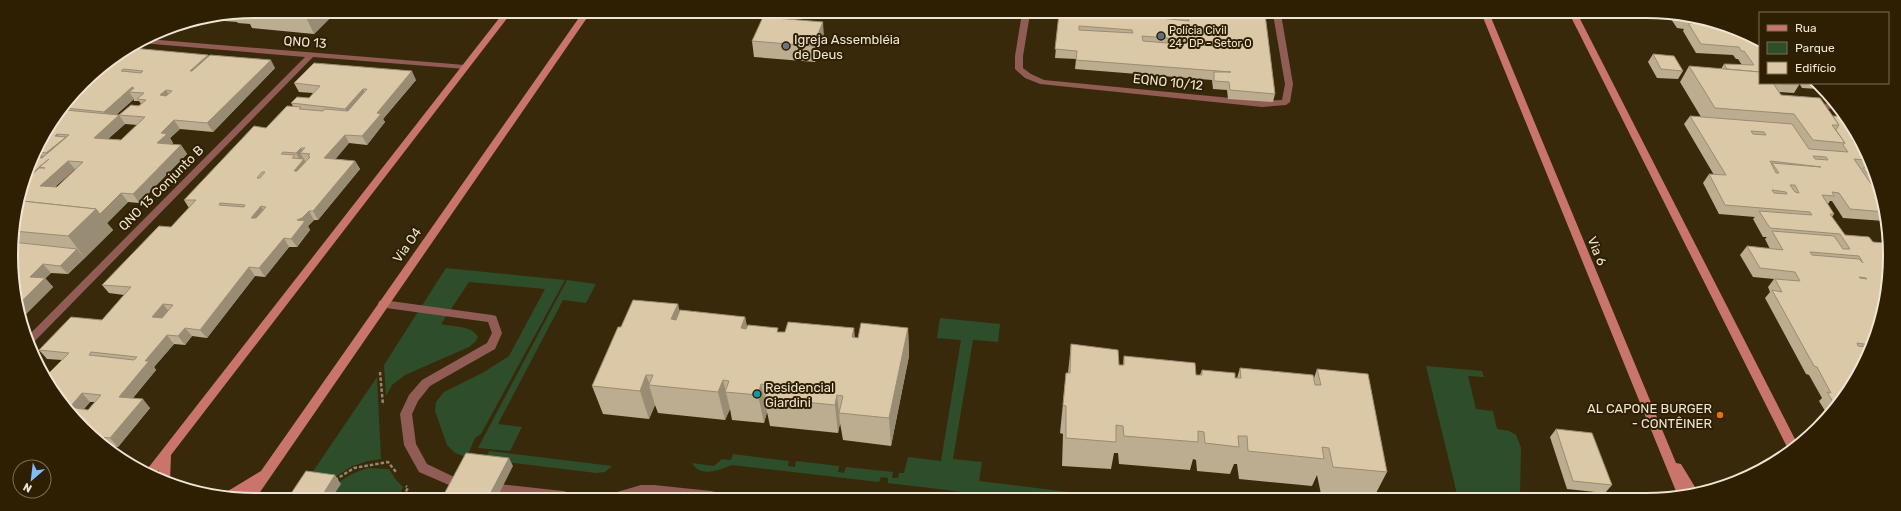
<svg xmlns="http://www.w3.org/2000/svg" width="1901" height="511" viewBox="0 0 1901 511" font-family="Rubik,sans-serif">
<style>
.green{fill:#2e4e2b}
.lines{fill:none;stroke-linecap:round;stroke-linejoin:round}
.path{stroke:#93876f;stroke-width:2.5;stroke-dasharray:3.5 2;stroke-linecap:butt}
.lane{fill:#915c55;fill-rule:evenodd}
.street{fill:#915c55;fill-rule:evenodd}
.secondary{fill:#c9756b;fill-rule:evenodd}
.wall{fill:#bcac90;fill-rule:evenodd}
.shaded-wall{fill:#998c75}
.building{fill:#dbc8a7;stroke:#998c75;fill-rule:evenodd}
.service-dot{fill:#5c6f8a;stroke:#2e1f02;stroke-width:1.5}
.worship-dot{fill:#6b7280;stroke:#2e1f02;stroke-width:1.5}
.culture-dot{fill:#0f9aa8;stroke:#2e1f02;stroke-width:1.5}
.food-dot{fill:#e8710a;stroke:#2e1f02;stroke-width:1.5}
.labels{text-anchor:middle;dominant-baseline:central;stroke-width:4;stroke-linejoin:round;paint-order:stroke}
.far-poi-label{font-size:11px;fill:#eee5d4;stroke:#2e1f02;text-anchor:start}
.poi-label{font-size:13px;fill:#eee5d4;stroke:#2e1f02;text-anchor:start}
.street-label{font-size:13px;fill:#eee5d4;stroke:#2e1f02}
.rim{fill:none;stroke:#eee5d4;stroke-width:2}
</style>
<rect width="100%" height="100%" fill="#38290b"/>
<g class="green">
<path d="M 446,268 L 565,280 L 481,434 L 475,438 L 469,452 L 484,455 L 488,454 L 489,451 L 612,466 L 605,472 L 596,473 L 466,457 L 455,453 L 447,445 L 435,411 L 436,402 L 444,392 L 484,372 L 509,356 L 545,289 L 469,282 L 441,324 C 452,327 472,325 478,337 L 475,342 L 469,347 L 405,375 L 392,385 L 386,396 L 384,365 Z"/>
<polygon points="567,280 596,284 586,303 563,300 498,424 522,427 510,451 478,448"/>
<path d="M 940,318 L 1000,324 L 998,342 L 973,340 L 953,459 L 982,462 L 979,481 L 1101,496 L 1101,497 L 1005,497 L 888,483 L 888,478 L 881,477 L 879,482 L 732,465 C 720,470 700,478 692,463 L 714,466 L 722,459 L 731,460 L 733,454 L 789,461 L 788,466 L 795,467 L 796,461 L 839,466 L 838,472 L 844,473 L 846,467 L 893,472 L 892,478 L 898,478 L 899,473 L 904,473 L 908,457 L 941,461 L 961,340 L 937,338 Z"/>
<polygon points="1426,366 1482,371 1484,377 1468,376 1476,409 1493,411 1497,429 1509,431 1516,435 1521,448 1520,498 1458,498"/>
<polygon points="377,377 381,459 368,461 352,466 329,481 308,479"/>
<path d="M 368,468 L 389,469 L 396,480 L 403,487 L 399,496 L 326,496 C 337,481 351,473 368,468 Z"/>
</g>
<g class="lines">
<g class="path">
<polyline points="380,372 383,405"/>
<polyline points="335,480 354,468 388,462 396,472"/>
<polyline points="403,496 408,488 406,486"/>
</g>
<g class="lane">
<polygon points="1022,13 1030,14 1023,56 1023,68 1031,74 1044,80 1262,101 1282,100 1285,84 1273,14 1281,14 1293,84 1290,102 1286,105 1262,107 1040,84 1025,78 1015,69 1015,56"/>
<polygon points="383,300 492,315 496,316 502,333 495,349 430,386 418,401 412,414 416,444 427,464 452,476 467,480 469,484 467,488 463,489 449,485 419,472 404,445 400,414 409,395 422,380 487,343 492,333 488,322 379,307 378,304 379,301"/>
<path d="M 489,483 L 563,491 L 567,492 L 569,496 C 544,496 508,500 485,492 L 483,488 L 485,484 Z"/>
<polygon points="641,485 654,485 711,491 715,492 717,496 615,496 617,492"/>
</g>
<g class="street">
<polygon points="147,39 465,65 469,67 465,69 313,57 32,344 28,336 305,57 141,43"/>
<polygon points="1812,103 1833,104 1838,109 1809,108 1808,106 1809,104"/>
</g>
<g class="secondary">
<polygon points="504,12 512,12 171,455 170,481 159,477 159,470 155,475 145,472"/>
<polygon points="583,12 591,12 258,495 245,495 246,493 242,495 226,495 228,491 261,471"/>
<polygon points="1482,15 1490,15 1676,463 1681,464 1698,492 1679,498 1678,496"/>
<polygon points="1570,15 1578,15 1798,445 1789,451"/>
</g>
</g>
<g class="wall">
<polygon points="256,11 337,11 314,34 252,28 250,24 238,23 237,22 212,20"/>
<polygon points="1059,14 1265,14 1275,94 1273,102 1228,99 1227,90 1213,89 1212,80 1075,69 1076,59 1055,58"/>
<polygon points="1669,16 1693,16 1760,43 1799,85 1794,93 1779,92 1781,95 1833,116 1846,117 1849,119 1885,208 1885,223 1884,221 1843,218 1832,201 1830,201 1828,204 1834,214 1832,217 1845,235 1869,237 1885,303 1857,378 1827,414 1819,401 1822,398 1809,375 1806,374 1765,298 1770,292 1768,287 1774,279 1753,277 1740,255 1747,246 1770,249 1765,239 1767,237 1763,237 1753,219 1755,217 1719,214 1703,183 1709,174 1714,175 1684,124 1690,116 1701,117 1680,82 1689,66 1721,69 1724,64 1742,65 1738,59 1736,59 1733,55 1696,53 1683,31 1684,29 1677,28"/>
<polygon points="824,37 815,62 754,57 752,41"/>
<polygon points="1653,54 1683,71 1678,79 1657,78 1648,62"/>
<path d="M 208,55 L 209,56 L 275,68 L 213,132 L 180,129 L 170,138 L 173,143 L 171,145 L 181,145 L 187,154 L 139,203 L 128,202 L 107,223 L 113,230 L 68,274 L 51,273 L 45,278 L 53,287 L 22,318 L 23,319 L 19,319 L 12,239 L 36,147 L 94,72 ZM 134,99 L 134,101 L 139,101 L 141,104 L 119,115 L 116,115 ZM 125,124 L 138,125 L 121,140 L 108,139 ZM 75,169 L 76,169 L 57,187 L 55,187 Z"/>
<path d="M 416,80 L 383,119 L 385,122 L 367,145 L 349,143 L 335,159 L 355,161 L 360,169 L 318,220 L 314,220 L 308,226 L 310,230 L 297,247 L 289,247 L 265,277 L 255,276 L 207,338 L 192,336 L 185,345 L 174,344 L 154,367 L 156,370 L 133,398 L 150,408 L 118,447 L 109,446 L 61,404 L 62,360 L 47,359 L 39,350 L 102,320 L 124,295 L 109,293 L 102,285 L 171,227 L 189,208 L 184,200 L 266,128 L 293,106 L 291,103 L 309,98 L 313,93 L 299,92 L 294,83 ZM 90,402 L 95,402 L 88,410 L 84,409 Z"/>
<polygon points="1799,83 1812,83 1818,89 1802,88"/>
<polygon points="680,311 745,317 747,327 779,332 858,338 908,328 909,356 891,446 843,440 840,423 838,433 770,426 767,412 764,423 732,420 730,409 725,420 658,413 655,405 649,419 603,414 592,386 621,327"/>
<polygon points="1071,344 1119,365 1123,365 1124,356 1196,375 1200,375 1202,370 1237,378 1240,368 1314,378 1317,369 1387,472 1374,497 1353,497 1321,494 1317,475 1312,486 1239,479 1237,464 1234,464 1230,474 1197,471 1196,460 1193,459 1190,470 1119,464 1118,453 1114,453 1111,469 1062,466 1063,434 1060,433 1066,373 1068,373"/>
<polygon points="1556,429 1612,485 1605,493 1567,489 1550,437"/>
</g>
<g class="shaded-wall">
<polygon points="303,11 337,11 314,34"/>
<polygon points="823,22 824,37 815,62 813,46"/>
<polygon points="208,55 213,63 195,80 190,71"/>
<polygon points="271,60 275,68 213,132 207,123"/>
<polygon points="412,71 416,80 383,119 385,122 367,145 362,136 377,113"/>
<polygon points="132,87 135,93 129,92 134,99 110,120 104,112"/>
<polygon points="363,89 368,98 350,117 345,109"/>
<polygon points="166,90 171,98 160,95"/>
<polygon points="119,115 125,124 100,146 94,138"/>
<polygon points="174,120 180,129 170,138 173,143 163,152 157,143 161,133"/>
<polygon points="57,134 62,140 66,137 72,145 53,162 46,153 55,136"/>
<polygon points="345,135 349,143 329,167 324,158"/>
<polygon points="181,145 187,154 139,203 133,194"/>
<polygon points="301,148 304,154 300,153 304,159 301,162 296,153"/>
<polygon points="40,152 46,161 39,167 46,176 25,191 29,176 42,165 36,156"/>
<polygon points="304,159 309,168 299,180 294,171"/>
<polygon points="68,161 75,169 47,194 40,186"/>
<polygon points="355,161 360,169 318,220 313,211"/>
<polygon points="121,193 128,202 107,223 113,230 85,258 68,236 96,209"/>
<polygon points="261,206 266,215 257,226 251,218"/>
<polygon points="309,211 314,220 308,226 310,230 297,247 291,239 297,220"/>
<polygon points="284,238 289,247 265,277 259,268"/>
<polygon points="77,249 85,258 68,274 60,266"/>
<polygon points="43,264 51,273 38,286 30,277"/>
<polygon points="249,267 255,276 207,338 200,330"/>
<polygon points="45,278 53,287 22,318 23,319 21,321 19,319 18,305"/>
<polygon points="163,304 170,313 159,325 152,317"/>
<polygon points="678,304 685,333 671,319"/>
<polygon points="745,317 751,346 741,328"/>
<polygon points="185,328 192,336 185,345 178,336"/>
<polygon points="854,328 857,357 852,337"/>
<polygon points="908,328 909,356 891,446 889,418"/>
<polygon points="167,335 174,344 154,367 156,370 127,405 119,397 145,361"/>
<polygon points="646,375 650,385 649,385 655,405 649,419 640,391"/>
<polygon points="723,380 730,409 725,420 718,392"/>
<polygon points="761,384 767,412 764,423 758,395"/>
<polygon points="82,393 90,402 78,416 70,407"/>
<polygon points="837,395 840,423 838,433 835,405"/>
<polygon points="143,399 150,408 118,447 110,438"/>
<polygon points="509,458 513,466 498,496 489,496"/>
<polygon points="335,475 341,484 333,496 322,496"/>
</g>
<g class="building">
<path d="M 1059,14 L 1265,14 L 1275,94 L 1230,90 L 1229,82 L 1214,81 L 1214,72 L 1231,72 L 1076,60 L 1077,51 L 1055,49 ZM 1160,15 L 1188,17 L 1189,21 L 1160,18 ZM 1079,26 L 1132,30 L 1133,33 L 1079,30 ZM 1142,36 L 1179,39 L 1179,44 L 1143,41 ZM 1192,40 L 1214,42 L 1215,46 L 1192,45 Z"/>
<polygon points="1679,16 1693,16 1708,22 1681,20"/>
<polygon points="763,17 823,22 813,46 752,41"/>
<polygon points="1688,23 1716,25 1760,43 1760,72 1727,69 1724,64 1754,65 1744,51 1741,51 1739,47 1701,44"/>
<path d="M 132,48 L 208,55 L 190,71 L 192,71 L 210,55 L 271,60 L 207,123 L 174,120 L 161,133 L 167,134 L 157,143 L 181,145 L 133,194 L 121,193 L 100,214 L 96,209 L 22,201 L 24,200 L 22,200 L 28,178 L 39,168 L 45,168 L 39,167 L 49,159 L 29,176 L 34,157 L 42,158 L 69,135 L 57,134 L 55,136 L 66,137 L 46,153 L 40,152 L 36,156 L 34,156 L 36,147 L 65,110 L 119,115 L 131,105 L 139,106 L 146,100 L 137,99 L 144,93 L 129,92 L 134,88 L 132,87 L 104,112 L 66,108 L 94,72 ZM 123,69 L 143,71 L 141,73 L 121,71 ZM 166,90 L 172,91 L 166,96 L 160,95 ZM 119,115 L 145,117 L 121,140 L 94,138 ZM 68,161 L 83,162 L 57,187 L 40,186 Z"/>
<polygon points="1653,54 1674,56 1683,71 1661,69"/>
<path d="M 314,63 L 412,71 L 377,113 L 381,114 L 362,136 L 345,135 L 324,158 L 355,161 L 313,211 L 309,211 L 302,218 L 297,220 L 305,221 L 291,239 L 284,238 L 259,268 L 249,267 L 200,330 L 185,328 L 178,336 L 167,335 L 145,361 L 149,361 L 119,397 L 143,399 L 110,438 L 99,437 L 61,404 L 47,375 L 69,353 L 39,350 L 71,317 L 102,320 L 131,287 L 102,285 L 159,226 L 171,227 L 196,200 L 184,200 L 254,126 L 266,128 L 287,106 L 301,107 L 299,109 L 323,111 L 325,109 L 348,111 L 367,89 L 363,89 L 345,109 L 291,103 L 297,97 L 309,98 L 320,86 L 294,83 ZM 301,148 L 305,148 L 300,153 L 310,154 L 308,156 L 310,157 L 297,171 L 294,171 L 304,159 L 292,158 L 295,155 L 281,154 L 283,152 L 296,153 ZM 262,172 L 265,172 L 260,178 L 257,178 ZM 220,203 L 245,205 L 244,207 L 219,205 ZM 261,206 L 266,207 L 256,218 L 251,218 ZM 163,304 L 173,305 L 162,318 L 152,317 ZM 91,352 L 137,357 L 134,360 L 89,355 ZM 82,393 L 101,395 L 88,410 L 70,407 Z"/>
<polygon points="1689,66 1760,72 1760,83 1773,83 1781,95 1820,98 1839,125 1832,125 1845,143 1813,140 1794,114 1715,108"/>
<polygon points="1774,83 1798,83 1799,85"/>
<path d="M 1690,116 L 1792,124 L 1809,149 L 1848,152 L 1843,145 L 1845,143 L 1836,130 L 1839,125 L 1833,116 L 1846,117 L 1849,119 L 1857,140 L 1852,140 L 1858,148 L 1860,148 L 1866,160 L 1854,159 L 1878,194 L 1880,194 L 1885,208 L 1885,212 L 1850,209 L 1839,193 L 1832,192 L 1834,196 L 1822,195 L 1834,214 L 1830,214 L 1845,235 L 1869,237 L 1873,242 L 1885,243 L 1885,303 L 1870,345 L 1857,343 L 1858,346 L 1869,347 L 1857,378 L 1835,405 L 1827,392 L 1831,393 L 1817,367 L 1814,366 L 1772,290 L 1782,292 L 1775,279 L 1800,281 L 1795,272 L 1760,268 L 1747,246 L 1783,250 L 1772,231 L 1834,236 L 1843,249 L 1850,249 L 1840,234 L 1770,228 L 1759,211 L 1812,215 L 1810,212 L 1725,205 L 1709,174 L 1726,175 ZM 1751,131 L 1764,132 L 1766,135 L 1753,134 ZM 1813,156 L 1826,157 L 1828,160 L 1815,159 ZM 1770,161 L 1821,167 L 1772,163 L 1779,173 L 1776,173 ZM 1790,185 L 1795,185 L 1799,193 L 1795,192 ZM 1772,190 L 1786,192 L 1787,194 L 1774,193 ZM 1810,252 L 1859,256 L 1863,263 L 1859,259 L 1812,255 ZM 1859,277 L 1866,278 L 1867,279 L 1860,278 Z"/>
<polygon points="1863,168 1869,168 1876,185"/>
<polygon points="22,201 96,209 68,236 14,231"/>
<polygon points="12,242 77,249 60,266 43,264 30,277 45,278 18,305 15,274 17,272 15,272"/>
<polygon points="633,300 678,304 671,319 676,320 680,310 745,317 741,328 746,329 748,325 778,328 777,332 785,332 788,322 854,328 852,337 858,338 861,323 908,328 889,418 839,413 843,396 837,395 835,405 764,398 769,385 761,384 758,395 725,392 729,381 723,380 718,392 649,385 653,375 646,375 640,391 592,386 618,327 621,327"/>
<polygon points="1071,344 1118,350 1119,365 1124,365 1124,356 1195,363 1196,375 1202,375 1202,370 1235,373 1235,378 1241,378 1240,368 1313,375 1315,385 1321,385 1317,369 1368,374 1387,472 1333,467 1329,448 1322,447 1324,459 1248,451 1247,436 1238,436 1239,447 1205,443 1204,432 1198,431 1198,442 1124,436 1123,426 1116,425 1116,442 1066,438 1066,406 1063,405 1066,373 1070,373"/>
<polygon points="1556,429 1592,433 1612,485 1573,481"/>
<polygon points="466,453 509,458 489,496 443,496"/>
<polygon points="306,471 335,475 322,496 290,495"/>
</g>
<circle class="service-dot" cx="1161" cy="36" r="4"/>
<circle class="worship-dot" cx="786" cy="46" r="4"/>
<circle class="culture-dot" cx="757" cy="394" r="4"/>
<circle class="food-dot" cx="1720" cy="415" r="4"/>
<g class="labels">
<g class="far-poi-label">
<text x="1169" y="30">Polícia Civil<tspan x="1169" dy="13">24ª DP - Setor O</tspan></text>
</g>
<g class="poi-label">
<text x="794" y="39">Igreja Assembléia<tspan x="794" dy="15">de Deus</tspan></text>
<text x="765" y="387">Residencial<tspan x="765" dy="15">Giardini</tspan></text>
<text x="1712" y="408" text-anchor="end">AL CAPONE BURGER<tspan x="1712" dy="15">- CONTÊINER</tspan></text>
</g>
<g class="street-label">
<text transform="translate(305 42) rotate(4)">QNO 13</text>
<text transform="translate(1168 82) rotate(6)">EQNO 10/12</text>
<text transform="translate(161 188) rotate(-45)">QNO 13 Conjunto B</text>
<text transform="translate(407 245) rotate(-55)">Via O4</text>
<text transform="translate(1597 251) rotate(68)">Via 6</text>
</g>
</g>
<path d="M0 0H1901V511H0ZM255 18H1646A237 237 0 0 1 1883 255V256A237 237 0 0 1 1646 493H255A237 237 0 0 1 18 256V255A237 237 0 0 1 255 18Z" fill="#2e1f02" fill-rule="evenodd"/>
<path class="rim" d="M255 18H1646A237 237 0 0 1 1883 255V256A237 237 0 0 1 1646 493H255A237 237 0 0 1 18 256V255A237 237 0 0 1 255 18Z"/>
<rect x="1759" y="12" width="130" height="72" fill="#2e1f02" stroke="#7b6e56"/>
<rect x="1767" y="25" width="20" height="6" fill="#c9756b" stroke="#7b6e56"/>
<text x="1795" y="32" font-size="12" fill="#eee5d4">Rua</text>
<rect x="1767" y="42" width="20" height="12" fill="#2e4e2b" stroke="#7b6e56"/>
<text x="1795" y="52" font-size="12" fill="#eee5d4">Parque</text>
<rect x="1767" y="62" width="20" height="12" fill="#dbc8a7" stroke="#7b6e56"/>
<text x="1795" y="72" font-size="12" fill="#eee5d4">Edifício</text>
<g transform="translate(32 479) rotate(208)"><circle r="19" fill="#2e1f02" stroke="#7b6e56"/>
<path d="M0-3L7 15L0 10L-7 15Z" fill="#83bcfa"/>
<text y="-6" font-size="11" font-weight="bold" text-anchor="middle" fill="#eee5d4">N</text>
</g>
</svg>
